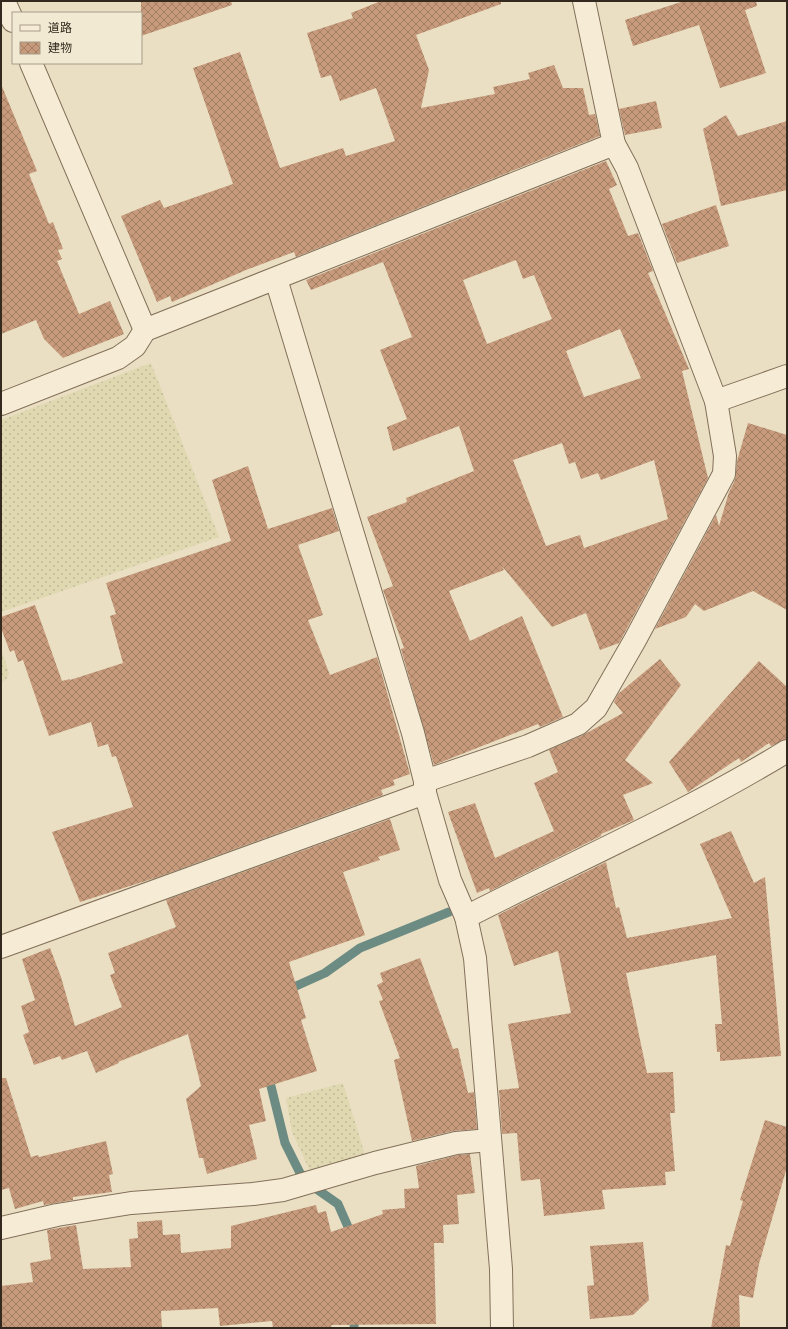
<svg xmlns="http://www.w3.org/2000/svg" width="788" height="1329" viewBox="0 0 788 1329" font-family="'Times New Roman','Noto Sans JP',serif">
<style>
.farmland{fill:url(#farmland-dots)}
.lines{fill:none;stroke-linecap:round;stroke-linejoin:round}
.stream{stroke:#6c8b83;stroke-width:9}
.building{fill:url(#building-cross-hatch);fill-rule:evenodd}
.minor-casing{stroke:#83705b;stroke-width:24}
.minor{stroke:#f6ecd5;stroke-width:22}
</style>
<defs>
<pattern id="farmland-dots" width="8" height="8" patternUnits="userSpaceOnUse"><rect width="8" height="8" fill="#dfd8b1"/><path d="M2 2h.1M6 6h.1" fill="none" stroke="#c0b998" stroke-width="1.8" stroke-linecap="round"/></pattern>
<pattern id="building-cross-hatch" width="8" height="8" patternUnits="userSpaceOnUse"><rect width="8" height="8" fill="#c69a7b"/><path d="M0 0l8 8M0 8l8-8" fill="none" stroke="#a27e64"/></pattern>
</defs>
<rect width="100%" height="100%" fill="#eadfc3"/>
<g class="farmland">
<polygon points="151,363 219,537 1,612 1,420"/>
<polygon points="1,648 9,673 6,680 1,682"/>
<polygon points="343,1083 366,1158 310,1171 292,1132 286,1098"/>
</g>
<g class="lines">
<g class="stream">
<polyline points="285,991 325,973 360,948 449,912"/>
<polyline points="268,1074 285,1143 300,1173 318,1190 338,1204 352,1236"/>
<polyline points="354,1328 355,1313"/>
</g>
</g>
<g class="building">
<polygon points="141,1 231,1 232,5 141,36"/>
<polygon points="381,1 501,1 501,4 416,35 429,70 421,108 495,94 493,87 530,79 528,73 554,65 563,88 583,88 589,115 595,114 600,136 296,257 294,252 246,270 172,302 170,296 157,302 121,216 160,200 164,208 233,184 193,68 240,52 280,168 343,148 346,156 395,141 376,88 340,101 331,75 321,78 307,33 353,18 351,13"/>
<polygon points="684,1 756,1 757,6 745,10 766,73 720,88 699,25 633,46 625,20"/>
<polygon points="1,84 37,171 29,174 49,224 53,222 63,249 58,250 62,259 57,261 79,314 110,301 124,334 63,358 44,339 36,320 1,334"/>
<polygon points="656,101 662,128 625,135 619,109"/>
<polygon points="726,115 738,136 787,121 787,190 721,206 703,129"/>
<path d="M 606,161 L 617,185 L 609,189 L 628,236 L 638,233 L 653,271 L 648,273 L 689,369 L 682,371 L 708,478 L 619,643 L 600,650 L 586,613 L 552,627 L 502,566 L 504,570 L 449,591 L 470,641 L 522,616 L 563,717 L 540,727 L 538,724 L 434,765 L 401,649 L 404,648 L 383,590 L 393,586 L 367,517 L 407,502 L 406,498 L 474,471 L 459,426 L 393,451 L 387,427 L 407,419 L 380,350 L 412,337 L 383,262 L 311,290 L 306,280 ZM 516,260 L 523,279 L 534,275 L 552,319 L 487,344 L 463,280 ZM 620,329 L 641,378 L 584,397 L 566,351 ZM 562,443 L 569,464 L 575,462 L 581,479 L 598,473 L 601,480 L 654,460 L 668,519 L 584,548 L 580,535 L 546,546 L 513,460 Z"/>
<polygon points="716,205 729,246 677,263 662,224"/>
<polygon points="748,423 787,435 787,610 753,591 704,611 695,604 686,617 655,629 716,515 719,526 729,492 735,480 737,461"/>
<polygon points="248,466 268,529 332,508 339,531 298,545 323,615 308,620 330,675 377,657 410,774 393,780 395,785 381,790 383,795 158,877 80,902 52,832 133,807 116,756 112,757 108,744 98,747 91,722 49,736 23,660 18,662 14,650 10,652 1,628 1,617 35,605 62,681 70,679 70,680 123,663 110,616 116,614 106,583 231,541 212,480"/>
<polygon points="660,659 681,685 625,760 653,783 623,795 634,820 601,834 601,836 490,891 489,888 477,893 448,812 475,803 495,858 554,831 534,783 558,772 549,750 583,735 623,713 614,702 618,694"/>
<polygon points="759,661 787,687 787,739 771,746 769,743 741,762 739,758 688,792 669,762"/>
<polygon points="390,819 400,850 378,857 380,860 343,872 365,935 289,962 306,1018 301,1020 317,1071 259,1089 266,1121 249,1125 257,1159 207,1174 203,1158 199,1158 186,1099 201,1086 188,1034 118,1062 119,1063 96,1073 87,1051 62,1060 60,1056 34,1065 23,1035 29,1032 21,1006 35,1000 22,959 50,948 61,977 75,1026 122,1007 110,975 115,973 108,953 176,927 166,900"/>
<polygon points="731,831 754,883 765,877 781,1056 720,1061 720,1052 717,1052 715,1024 722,1024 716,955 626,973 647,1073 673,1072 675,1113 670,1113 675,1171 665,1172 666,1185 602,1190 605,1209 544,1216 540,1179 521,1181 517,1133 502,1134 499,1090 519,1088 508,1024 571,1013 558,951 514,966 498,915 606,862 616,908 619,907 627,938 732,918 700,844"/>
<polygon points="420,958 453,1049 458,1048 468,1093 474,1092 477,1129 453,1131 412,1141 394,1060 400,1058 379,1001 383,1000 377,985 383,982 380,973"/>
<polygon points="1,1078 6,1078 31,1157 38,1155 39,1157 106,1141 113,1174 109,1175 112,1192 73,1197 73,1200 44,1205 43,1201 15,1209 9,1188 1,1190"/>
<polygon points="765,1120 787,1127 787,1167 759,1264 753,1298 739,1295 740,1328 711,1328 726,1245 730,1246 743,1201 740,1200"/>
<polygon points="470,1154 475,1193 457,1195 459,1224 443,1225 444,1243 434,1243 436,1324 331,1325 332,1328 273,1328 272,1321 220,1326 218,1308 161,1311 162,1328 1,1328 1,1286 33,1282 30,1263 51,1259 47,1230 76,1225 83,1269 131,1267 129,1239 138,1238 137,1222 162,1220 163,1235 180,1234 181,1253 231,1248 231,1226 316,1205 318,1213 326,1211 331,1232 383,1214 382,1210 405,1208 404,1189 419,1188 416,1166 458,1155"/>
<polygon points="643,1242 649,1300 633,1315 590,1319 587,1286 594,1285 590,1246"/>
</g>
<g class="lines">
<g class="minor-casing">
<g id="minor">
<polyline points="4,1 13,21"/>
<polyline points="584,1 614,144 627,168 716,401 787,376"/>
<polyline points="31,63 145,330"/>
<polyline points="276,279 413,733 425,781 425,793 450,880 466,917"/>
<polyline points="1,404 118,358 135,346 145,330 614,144"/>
<polyline points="425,781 528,746 578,724 596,708 635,640 724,474 725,456 716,401"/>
<polyline points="1,947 425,793"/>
<polyline points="1,1228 57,1215 131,1203 253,1194 283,1190 375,1163 456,1143 490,1140"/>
<path d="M 502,1328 L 501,1269 L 475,958 L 466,917 C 573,862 684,814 787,751"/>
</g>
</g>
<use href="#minor" class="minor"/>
</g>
<rect width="788" height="1329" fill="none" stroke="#34291e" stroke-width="4"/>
<rect x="12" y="12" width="130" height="52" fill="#f2e9d2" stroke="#a69c8a"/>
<rect x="20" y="25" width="20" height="6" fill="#f6ecd5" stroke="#a69c8a"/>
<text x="48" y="32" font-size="12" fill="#34291e">道路</text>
<rect x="20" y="42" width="20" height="12" fill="url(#building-cross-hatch)" stroke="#a69c8a"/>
<text x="48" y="52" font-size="12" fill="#34291e">建物</text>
</svg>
